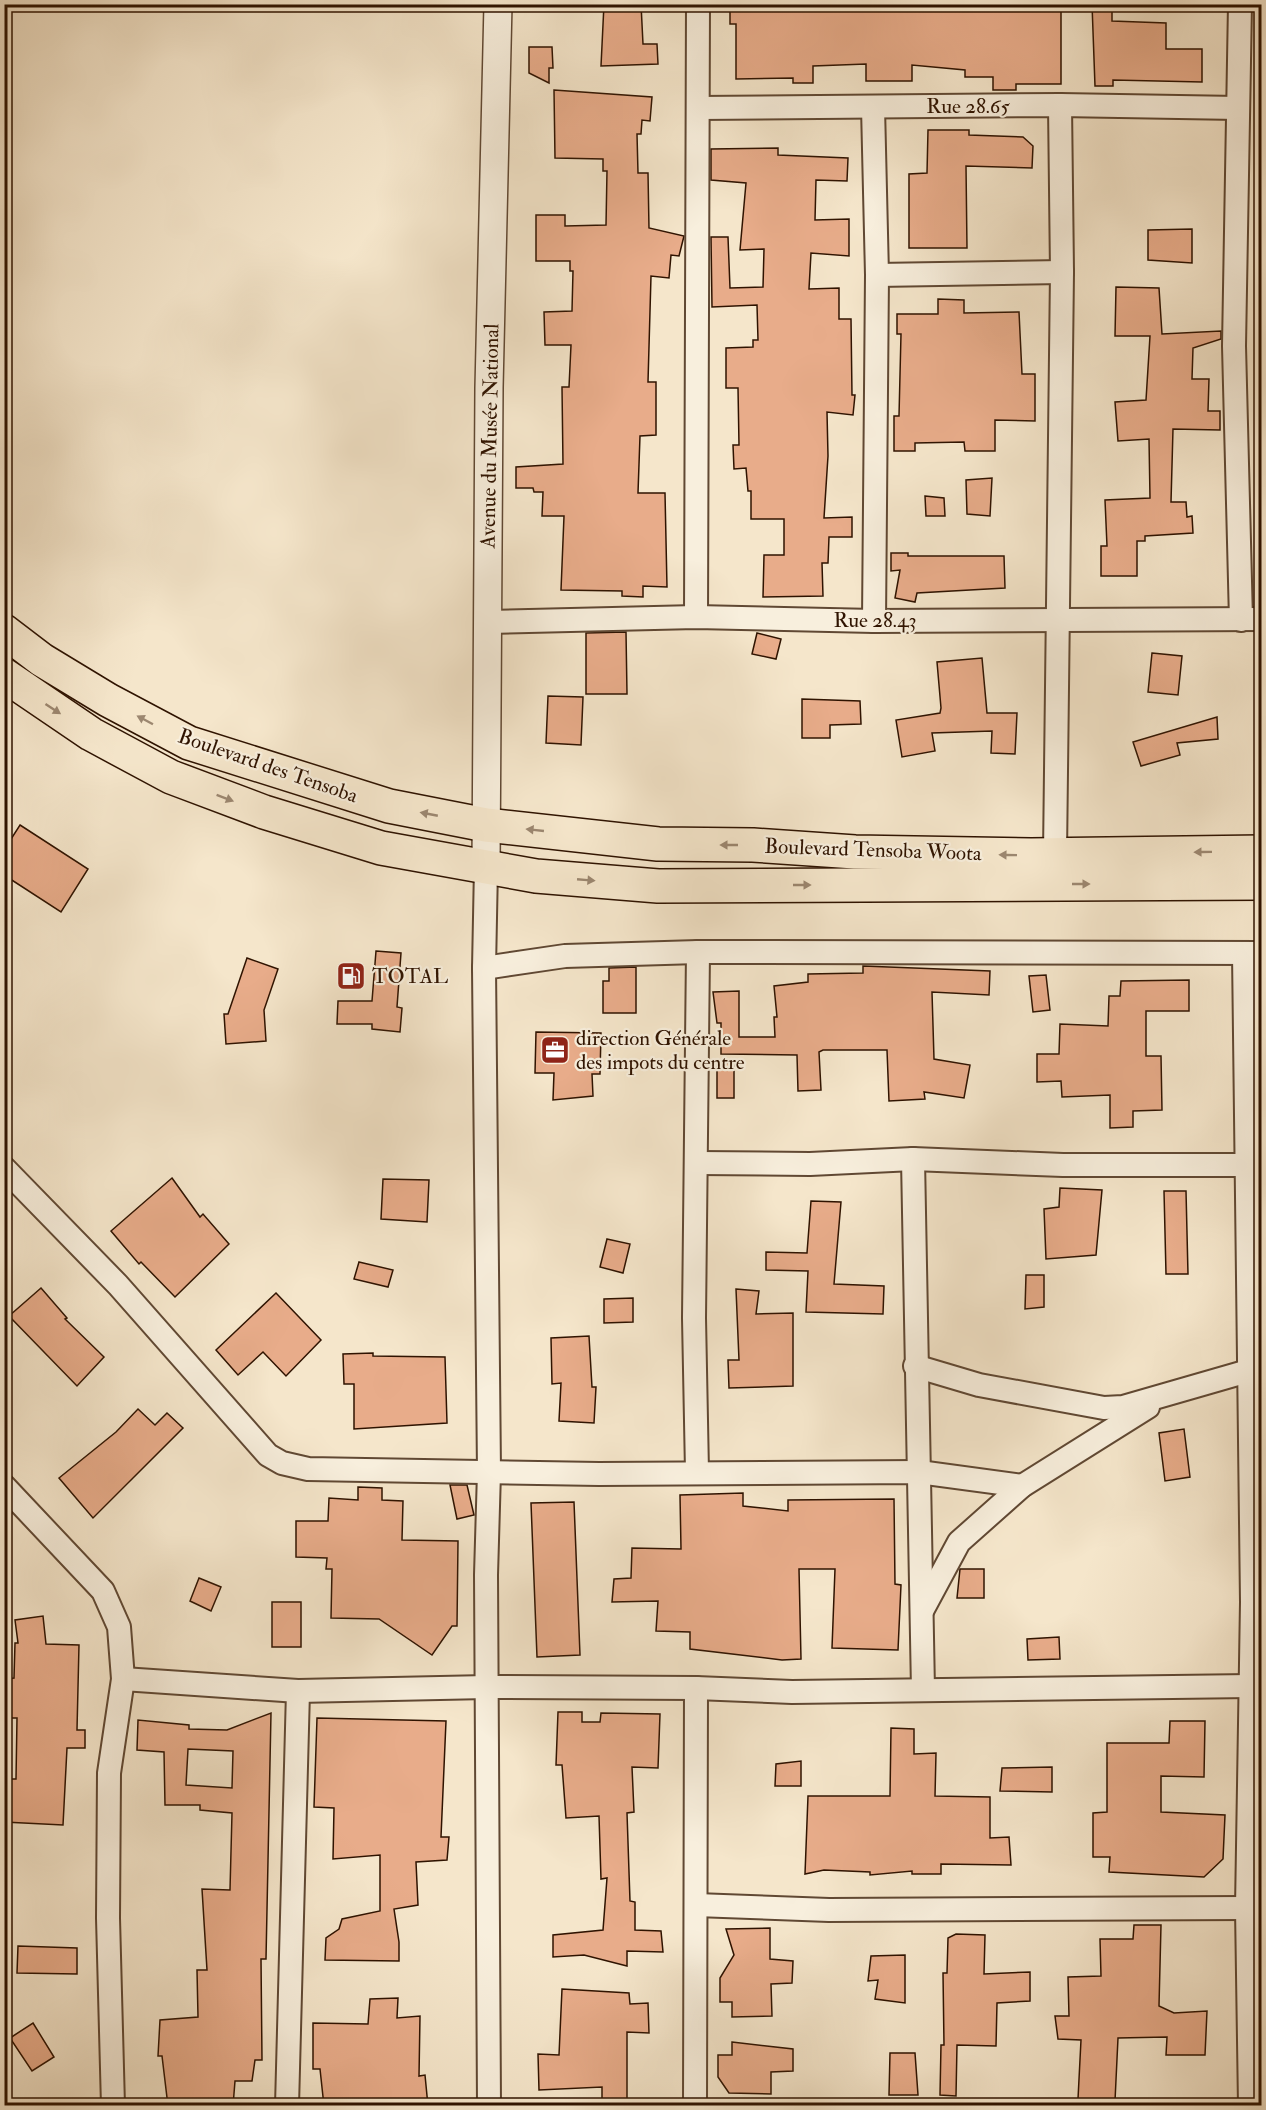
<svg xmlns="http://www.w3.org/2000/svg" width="1266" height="2110" viewBox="0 0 1266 2110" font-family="'IM FELL Double Pica',serif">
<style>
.building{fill:#e8ac8a;stroke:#2f1300;stroke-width:1.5;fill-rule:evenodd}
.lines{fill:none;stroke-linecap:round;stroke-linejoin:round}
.minor-casing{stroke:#604833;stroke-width:26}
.tertiary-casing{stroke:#604833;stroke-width:30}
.primary-casing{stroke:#2f1300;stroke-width:36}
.minor{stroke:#f8efdd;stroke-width:22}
.tertiary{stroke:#f8efdd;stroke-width:27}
.primary{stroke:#f5e6cb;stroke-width:33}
.oneway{fill:#9c8770}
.labels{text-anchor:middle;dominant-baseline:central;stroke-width:4.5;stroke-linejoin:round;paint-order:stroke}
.street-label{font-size:21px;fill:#2f1300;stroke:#f8efdd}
.poi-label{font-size:21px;fill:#2f1300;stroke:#f8efdd;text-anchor:start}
</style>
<rect width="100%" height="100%" fill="#f5e6cb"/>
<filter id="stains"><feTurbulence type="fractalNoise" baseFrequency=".00333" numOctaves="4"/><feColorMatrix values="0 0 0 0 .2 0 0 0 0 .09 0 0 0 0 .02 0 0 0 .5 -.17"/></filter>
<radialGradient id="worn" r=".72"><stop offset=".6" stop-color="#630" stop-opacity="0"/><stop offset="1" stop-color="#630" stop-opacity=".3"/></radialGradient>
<g class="building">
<polygon points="604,4 641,4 643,44 657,44 658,64 601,66"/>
<polygon points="730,4 1014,4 1014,8 1061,7 1061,84 1016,84 1016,90 993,90 993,77 965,77 965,70 912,65 912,81 866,81 866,64 813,66 813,83 793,83 793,78 736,79 736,24 730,24"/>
<polygon points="1092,4 1112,4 1112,21 1166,23 1166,49 1202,49 1202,82 1113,80 1113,86 1095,86"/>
<polygon points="529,47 552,47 553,68 549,68 549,83 529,73"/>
<polygon points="554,90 652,97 650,121 642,120 641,134 637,134 638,173 648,173 649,228 684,236 679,256 671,255 669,278 651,276 648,382 656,382 656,435 640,436 638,493 665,493 667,587 643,586 643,597 622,596 622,591 561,590 564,516 542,516 543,492 534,492 533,488 516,488 516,467 563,464 562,387 569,387 571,345 545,345 544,312 572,311 573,271 570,271 570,261 536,261 536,215 565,215 565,226 606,225 607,171 603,171 603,159 555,158"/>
<polygon points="928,130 969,130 969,135 1023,137 1033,146 1032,168 966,166 967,248 909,248 909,174 927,173"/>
<polygon points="778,148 778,155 848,158 847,181 816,180 815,220 849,219 849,256 811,253 809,289 839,288 839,319 851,319 852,395 855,395 853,415 827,412 828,456 824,518 852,517 852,537 829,537 828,563 822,563 823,596 763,597 764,555 784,555 784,519 751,519 751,491 748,491 746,468 734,469 733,445 739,445 738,388 726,388 726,348 753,347 753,340 758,340 757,305 712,307 711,237 728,237 730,288 763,287 764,249 740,250 746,183 711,180 711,149"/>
<polygon points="1192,229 1192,263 1148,260 1148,230"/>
<polygon points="1116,287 1159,288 1162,334 1221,331 1221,339 1193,348 1192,379 1209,379 1208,411 1220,411 1220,430 1173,429 1171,502 1186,502 1187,517 1192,516 1193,533 1145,536 1145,541 1137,541 1137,576 1101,576 1101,546 1107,546 1105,500 1150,498 1149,439 1118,441 1115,402 1146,400 1150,336 1115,336"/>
<polygon points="938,299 964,300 964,313 1019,312 1022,374 1035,374 1035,421 995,420 995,451 965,451 964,442 915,443 915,451 894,451 894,416 899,416 901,334 897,334 897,314 938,314"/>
<polygon points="992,478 990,516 967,514 966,480"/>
<polygon points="925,496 944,498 945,516 926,516"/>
<polygon points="891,553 908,553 908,556 1004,556 1005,588 917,593 915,602 895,598 900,570 891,571"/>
<polygon points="626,632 627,694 586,694 586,633"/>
<polygon points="757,633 781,639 776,659 752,654"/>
<polygon points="1152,653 1182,656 1178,695 1148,692"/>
<polygon points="982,658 987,713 1017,713 1015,754 991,753 992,731 932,733 935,751 902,757 896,720 940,713 941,708 937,662"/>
<polygon points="548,696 583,697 581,745 546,743"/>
<polygon points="802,699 860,701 861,724 830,725 830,738 802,738"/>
<polygon points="1217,717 1218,739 1177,743 1180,755 1141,766 1133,742"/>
<polygon points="20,825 88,869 61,912 4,875 4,850"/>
<polygon points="376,951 401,953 397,1007 402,1008 400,1032 372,1029 372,1024 337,1024 338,1001 372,1001"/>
<polygon points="247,958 278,969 264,1010 266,1041 226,1044 224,1014 228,1014"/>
<polygon points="863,966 990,971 989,995 932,992 934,1059 970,1065 964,1098 924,1092 925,1099 889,1101 887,1050 823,1050 819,1052 821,1090 798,1091 797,1055 721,1054 721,1023 717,1023 713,992 739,991 739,1037 775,1037 774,1017 777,1017 774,986 808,982 808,974 863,973"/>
<polygon points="636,967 636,1013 603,1013 603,981 609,981 609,968"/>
<polygon points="1046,975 1050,1010 1033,1012 1029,976"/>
<polygon points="1189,980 1189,1011 1146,1011 1146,1056 1161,1056 1162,1110 1133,1111 1133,1127 1110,1128 1110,1095 1062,1097 1061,1081 1037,1082 1037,1054 1059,1054 1060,1024 1108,1026 1109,996 1120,996 1121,981"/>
<polygon points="536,1032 601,1033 600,1074 592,1074 593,1096 553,1100 554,1073 535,1073"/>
<rect x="717" y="1063" width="17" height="35"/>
<polygon points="172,1178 200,1217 203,1214 229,1244 175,1297 141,1262 139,1264 111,1231"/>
<polygon points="383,1179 429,1180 427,1222 381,1219"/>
<polygon points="1060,1188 1102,1190 1096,1255 1046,1259 1044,1209 1059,1207"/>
<polygon points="1164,1191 1186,1191 1188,1274 1166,1274"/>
<polygon points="811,1201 841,1202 834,1284 884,1286 883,1314 806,1312 808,1271 766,1270 766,1252 807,1253"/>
<polygon points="607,1239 630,1244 623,1273 600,1267"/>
<polygon points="359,1262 393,1270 388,1287 354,1279"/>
<polygon points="1026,1275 1044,1275 1044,1307 1025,1309"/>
<polygon points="41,1288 67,1318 65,1319 104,1357 77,1386 9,1316"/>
<polygon points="736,1289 759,1291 756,1314 793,1313 793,1386 729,1388 728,1360 739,1360"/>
<polygon points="276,1293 321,1340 286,1376 263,1352 238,1375 216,1350"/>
<polygon points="633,1298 633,1322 604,1323 604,1299"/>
<polygon points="589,1336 592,1387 596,1387 594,1423 559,1421 561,1383 552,1384 551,1338"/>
<polygon points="373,1353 373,1356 445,1357 447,1423 354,1429 354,1384 344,1384 343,1354"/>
<polygon points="138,1409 155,1425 167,1413 183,1428 93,1518 59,1478 116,1432"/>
<polygon points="1184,1429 1190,1477 1165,1481 1159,1433"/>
<polygon points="450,1485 467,1485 474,1515 457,1519"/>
<polygon points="358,1487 382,1488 382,1500 403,1501 402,1540 458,1541 457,1626 452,1626 432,1655 379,1619 331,1618 332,1569 326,1569 327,1558 296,1557 296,1521 328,1521 329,1498 358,1500"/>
<polygon points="743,1493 743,1506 788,1511 788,1500 894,1499 895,1584 901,1585 898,1650 832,1648 835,1569 799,1569 801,1659 782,1660 690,1649 690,1632 656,1631 658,1601 612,1602 614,1579 631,1578 632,1548 681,1549 680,1495"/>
<polygon points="574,1502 580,1655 537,1657 531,1503"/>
<polygon points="960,1569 984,1569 984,1598 957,1598"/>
<polygon points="199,1578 221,1587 211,1611 190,1601"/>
<rect x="272" y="1602" width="29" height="45"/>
<polygon points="43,1616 46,1644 79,1645 77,1730 85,1730 85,1748 67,1748 63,1825 4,1822 4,1779 16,1779 17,1718 4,1718 4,1679 14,1678 15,1643 18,1643 15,1620"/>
<polygon points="1059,1637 1060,1659 1028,1660 1027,1639"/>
<polygon points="558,1712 582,1712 582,1722 600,1722 601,1713 660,1714 658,1768 632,1767 634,1812 627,1813 630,1901 635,1902 635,1930 661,1931 663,1952 627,1951 627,1966 584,1955 553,1957 553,1935 603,1930 607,1878 601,1879 599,1816 566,1818 562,1765 556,1765"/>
<path d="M 271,1713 L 266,1959 L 261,1959 L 262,2060 L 255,2060 L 252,2081 L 235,2081 L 233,2106 L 168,2106 L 162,2056 L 158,2056 L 160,2020 L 198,2017 L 197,1970 L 207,1970 L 202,1889 L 230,1890 L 232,1813 L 200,1810 L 200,1805 L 165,1805 L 164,1752 L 137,1750 L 138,1720 L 189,1725 L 189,1729 L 227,1730 ZM 188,1749 L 233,1751 L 232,1788 L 186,1785 Z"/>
<polygon points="317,1718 446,1721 441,1837 449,1837 447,1860 416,1862 418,1905 394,1909 399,1942 399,1961 325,1960 326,1938 339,1929 342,1919 380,1911 380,1855 333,1859 334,1808 314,1807"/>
<polygon points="1170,1721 1205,1721 1204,1777 1161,1776 1161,1812 1225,1815 1223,1859 1204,1877 1109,1872 1110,1857 1093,1857 1093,1813 1107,1812 1107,1743 1169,1743"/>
<polygon points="891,1728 914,1729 914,1754 936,1753 935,1796 990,1797 990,1838 1009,1837 1011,1865 941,1864 941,1874 912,1874 912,1871 870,1875 870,1872 824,1870 805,1874 808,1796 890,1796"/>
<polygon points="801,1761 801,1786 775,1786 776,1764"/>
<polygon points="1052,1767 1052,1792 1000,1791 1002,1768"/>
<polygon points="1134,1925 1161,1925 1159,2006 1174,2013 1207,2011 1205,2055 1166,2055 1167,2037 1118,2038 1115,2101 1078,2099 1081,2040 1058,2039 1055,2016 1069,2016 1068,1977 1101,1976 1100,1939 1133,1939"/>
<polygon points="770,1928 770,1959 793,1961 792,1983 771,1984 772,2016 732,2017 732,2002 720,2002 720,1978 734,1955 726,1929"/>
<polygon points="956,1934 985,1935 984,1974 1030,1972 1030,2001 997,2003 996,2046 957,2045 956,2096 940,2095 941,2045 944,2045 943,1973 947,1973 948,1938"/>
<polygon points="18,1946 77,1948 77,1974 17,1973"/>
<polygon points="905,1955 905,2003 875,1999 878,1980 868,1981 871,1956"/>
<polygon points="562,1989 629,1993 630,2004 648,2003 649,2033 627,2032 627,2106 602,2106 602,2087 539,2090 538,2054 559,2055"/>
<polygon points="398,1998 397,2018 420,2016 419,2076 425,2075 428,2106 324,2106 320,2069 313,2069 313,2023 368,2024 370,1999"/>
<polygon points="33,2023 54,2057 32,2071 10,2038"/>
<polygon points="732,2042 793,2049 793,2071 771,2072 771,2094 729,2093 718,2077 718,2055 732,2055"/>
<polygon points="890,2053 915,2053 918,2095 889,2095"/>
</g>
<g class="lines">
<g class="minor-casing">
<g id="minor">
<polyline points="1240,4 1234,346 1241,620"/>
<polyline points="873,107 877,275 874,621"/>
<polyline points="698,108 1060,105 1238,108"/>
<polyline points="877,275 1062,272"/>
<polyline points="696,617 698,4"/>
<polyline points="488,622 696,617 874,621 1262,619"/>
<polyline points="1055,854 1062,272 1060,105"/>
<polyline points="486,867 484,968 489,1472 486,1575 489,2106"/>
<polyline points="1244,953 1252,1602 1247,1908 1250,2106"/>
<polyline points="484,968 565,956 698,952"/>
<polyline points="913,1159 923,1690"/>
<polyline points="698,1163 810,1164 913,1159 1063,1165 1246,1165"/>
<polyline points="4,1168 118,1285 268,1455 282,1463 308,1469 599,1474 919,1472 1022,1486"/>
<polyline points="915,1366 979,1385 1104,1408 1123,1407 1248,1371"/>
<polyline points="697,1472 694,1318 698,952 1262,953"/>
<polyline points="4,1486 103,1591 119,1627 123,1679 109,1773 108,1918 113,2106"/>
<polyline points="923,1609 959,1542 1022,1486 1148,1407"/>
<polyline points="123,1679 298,1691 487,1687 696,1688 792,1692 1251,1686"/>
<polyline points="696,1905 829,1910 1247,1908"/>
<polyline points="287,2106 298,1691"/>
<polyline points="695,2106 696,1688"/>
</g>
</g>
<g class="tertiary-casing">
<polyline id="tertiary" points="486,867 489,388 498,4"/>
</g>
<g class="primary-casing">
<g id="primary">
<polyline points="4,631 42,660 108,700 189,743 389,806 486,825 658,844 753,845 855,852 1031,855 1262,852"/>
<polyline points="4,675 91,734 171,777 264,812 381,848 536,876 658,886 1262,883"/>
</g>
</g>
<use href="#minor" class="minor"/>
<use href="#tertiary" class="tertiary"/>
<use href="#primary" class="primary"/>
</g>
<defs><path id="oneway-solid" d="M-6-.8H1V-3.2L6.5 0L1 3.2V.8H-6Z" transform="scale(1.5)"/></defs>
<g class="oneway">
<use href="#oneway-solid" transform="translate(53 709) rotate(33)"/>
<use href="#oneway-solid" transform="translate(145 720) rotate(-152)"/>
<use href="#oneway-solid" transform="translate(225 798) rotate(21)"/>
<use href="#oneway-solid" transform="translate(429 814) rotate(-169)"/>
<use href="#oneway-solid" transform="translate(535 830) rotate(-174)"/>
<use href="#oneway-solid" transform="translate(729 845) rotate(-180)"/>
<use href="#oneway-solid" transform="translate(1203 852) rotate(179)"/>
<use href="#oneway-solid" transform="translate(1008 855) rotate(-179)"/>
<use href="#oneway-solid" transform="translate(586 880) rotate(5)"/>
<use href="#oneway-solid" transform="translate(1081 884)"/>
<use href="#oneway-solid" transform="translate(802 885)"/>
</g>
<defs>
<g id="fuel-square" transform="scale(1.5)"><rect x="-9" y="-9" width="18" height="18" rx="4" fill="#8f2418" stroke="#f8efdd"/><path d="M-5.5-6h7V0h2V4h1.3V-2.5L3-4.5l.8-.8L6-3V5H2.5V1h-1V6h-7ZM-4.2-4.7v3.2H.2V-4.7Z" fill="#fff"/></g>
<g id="office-square" transform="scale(1.5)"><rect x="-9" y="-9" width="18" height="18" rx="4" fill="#8f2418" stroke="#f8efdd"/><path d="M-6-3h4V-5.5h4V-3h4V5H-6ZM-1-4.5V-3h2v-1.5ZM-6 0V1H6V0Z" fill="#fff"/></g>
</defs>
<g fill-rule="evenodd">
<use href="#fuel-square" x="351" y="976"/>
<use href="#office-square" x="555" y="1050"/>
</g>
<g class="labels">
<g class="street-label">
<text x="968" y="106">Rue 28.65</text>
<text transform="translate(490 436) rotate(-89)">Avenue du Musée National</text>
<text x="875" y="620">Rue 28.43</text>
<text transform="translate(268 766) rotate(19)">Boulevard des Tensoba</text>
<text transform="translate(873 850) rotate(2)">Boulevard Tensoba Woota</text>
</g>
<g class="poi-label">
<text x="372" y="976">TOTAL</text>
<text x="576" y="1038">direction Générale<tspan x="576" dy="24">des impots du centre</tspan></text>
</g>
</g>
<rect width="1266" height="2110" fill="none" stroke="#f5e6cb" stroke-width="24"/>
<rect x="6" y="6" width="1254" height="2098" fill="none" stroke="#2f1300" stroke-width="3"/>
<rect x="12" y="12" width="1242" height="2086" fill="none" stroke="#2f1300" stroke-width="1.5"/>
<rect width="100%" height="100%" filter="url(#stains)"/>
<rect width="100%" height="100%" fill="url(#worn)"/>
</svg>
